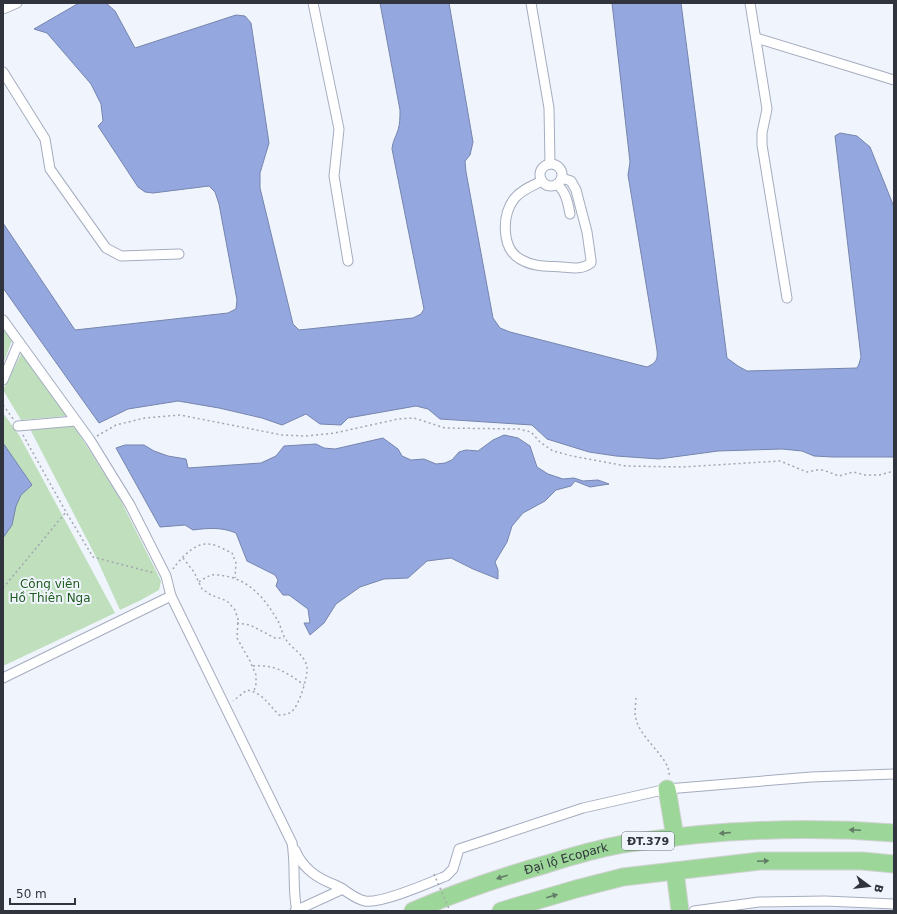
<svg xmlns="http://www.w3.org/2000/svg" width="897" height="914" viewBox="0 0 897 914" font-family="'DejaVu Sans',sans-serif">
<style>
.built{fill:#e4eafb}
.green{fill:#bfdfbd}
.water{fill:#94a8df;stroke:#7685ae}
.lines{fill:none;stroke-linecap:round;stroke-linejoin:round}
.street-casing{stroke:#a4acbf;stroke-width:11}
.highway-casing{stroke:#d2d2d4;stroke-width:19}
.path{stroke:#a3a6ae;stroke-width:1.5;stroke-dasharray:2 3;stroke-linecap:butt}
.street{stroke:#fff;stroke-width:9}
.highway{stroke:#9cd799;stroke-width:17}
.path-bridge{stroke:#a3a6ae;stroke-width:1.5;stroke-dasharray:2 3;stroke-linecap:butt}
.oneway{fill:#617d66}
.labels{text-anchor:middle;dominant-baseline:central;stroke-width:4;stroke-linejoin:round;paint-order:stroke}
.shield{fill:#f0f4fc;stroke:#6a6e76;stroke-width:1}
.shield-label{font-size:11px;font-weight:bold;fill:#31343c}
.park-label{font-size:12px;fill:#1d5b1e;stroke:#f0f4fc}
.street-label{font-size:12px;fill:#31343c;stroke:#f0f4fc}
</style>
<rect width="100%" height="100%" fill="#f0f4fc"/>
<polygon class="built" points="811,907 890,909 894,910 894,911 742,911 753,909"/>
<g class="green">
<polygon points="3,325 13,338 3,364"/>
<polygon points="22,352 67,416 21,420 3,390"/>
<polygon points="3,413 19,435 115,613 3,666"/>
<polygon points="74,426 119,497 161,581 159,590 141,600 120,610 95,555 29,427"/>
</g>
<g class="water">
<path d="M 79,3 L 106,3 L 115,11 L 135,48 L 236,15 L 245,16 L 251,23 L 269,143 L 260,173 L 260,188 L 293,324 L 299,330 L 413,318 L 421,314 L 424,309 L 392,149 C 393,140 395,139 398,130 C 400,124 400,117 400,110 L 380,3 L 449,3 L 473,142 L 470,155 L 465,161 L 466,172 L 493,318 L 500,328 L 510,332 L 647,367 C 656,363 658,360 657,350 L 628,175 L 630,162 L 612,3 L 681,3 L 727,358 L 738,366 L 747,371 L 857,368 L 859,364 L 861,357 L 835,136 L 840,133 L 857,136 L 870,147 L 894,207 L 894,457 L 833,457 L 814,456 L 802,451 L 782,449 L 718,451 L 659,459 L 616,456 L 589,452 L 547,439 L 532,425 L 440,419 L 428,409 L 416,406 L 348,418 L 341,425 L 320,424 L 306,414 L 282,425 L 262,418 L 219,408 L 178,401 L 128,409 L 99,423 L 3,288 L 3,223 L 75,330 L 228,313 L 236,309 L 237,300 L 219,204 L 215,192 L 209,186 L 153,193 L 145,192 L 138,187 L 98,126 L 103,121 L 101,104 L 91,84 L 47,33 L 34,29 Z"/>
<path d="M 504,435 L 518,438 L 530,446 L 537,467 L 548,474 L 563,479 L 574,478 L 583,481 L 598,480 L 609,484 L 590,487 L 575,481 L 571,486 L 556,490 L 545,501 L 523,513 L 512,526 L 507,542 L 495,562 L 498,570 L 498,579 L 473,569 L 451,558 L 427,561 L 408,578 L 384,579 L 360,587 L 336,604 L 324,623 L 310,635 L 304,623 L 310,623 L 308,609 L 289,595 L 283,595 L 276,586 L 278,580 L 275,575 L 247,561 L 236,533 C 222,527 208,528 193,530 L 185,525 L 160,527 L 116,448 L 125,445 L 144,445 L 154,451 L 168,456 L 186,459 L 188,468 L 261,463 L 276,456 L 284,446 L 316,444 L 324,448 L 335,449 L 383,438 L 398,449 L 402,456 L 411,460 L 424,459 L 436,464 L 445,463 L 452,460 L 459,452 L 466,450 L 478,451 L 493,440 Z"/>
<polygon points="3,443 32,485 21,495 16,506 12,525 3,538"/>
</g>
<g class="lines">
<g class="street-casing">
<g id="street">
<polyline points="313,3 339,129 334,176 348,261"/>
<polyline points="531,3 549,108 550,164"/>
<polyline points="750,3 767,109 762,133 762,145 787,298"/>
<polyline points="3,9 17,3"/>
<polyline points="756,38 894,80"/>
<polyline points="3,72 45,139 50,169 106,248 121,256 179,254"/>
<circle cx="551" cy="175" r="11"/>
<path d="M 542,181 C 532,186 521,190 514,199 C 502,215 501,248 520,259 C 533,267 547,266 562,267 C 572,268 582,270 591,263 L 591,260 L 587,232 L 576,190 L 571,181 L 562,178"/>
<path d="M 557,184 C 566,192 568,203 570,214"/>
<path d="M 3,320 L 90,440 L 130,505 L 166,576 L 171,596 L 292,843 C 296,866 292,889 297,911"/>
<polyline points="3,380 19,342"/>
<polyline points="18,426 75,421"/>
<polyline points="3,678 171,596"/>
<path d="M 295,850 C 303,869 317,878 335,885 C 345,889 354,899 365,901 C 381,904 429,883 446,876 L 453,869 L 459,849 L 583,808 L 667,789 L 811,777 L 894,774"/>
<polyline points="295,911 343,889"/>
<polyline points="694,911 759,902 825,901 894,904"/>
</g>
</g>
<g class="highway-casing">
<g id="highway">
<polyline points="667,789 675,837"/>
<polyline points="675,871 680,911"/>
<path id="s1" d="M 413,911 C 457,892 501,877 547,864 C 572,856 597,849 623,844 C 712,830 804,826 894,833"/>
<polyline points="501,911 576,889 623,877 760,861 862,861 894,864"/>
</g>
</g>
<g class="path">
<polyline points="3,405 14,420"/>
<polyline points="23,435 66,512 93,557 154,573"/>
<polyline points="97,436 116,425 145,418 180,415 282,435 306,436 335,433 398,419 414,418 445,428 519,429 531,432 540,442 553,451 572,456 626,466 682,467 780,461 807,472 817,470 823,470 839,476 853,472 865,475 879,475 894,471"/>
<polyline points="183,558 194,572 202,589 211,595 227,601 235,610 238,619 237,638 250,661 256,675 256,684 254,691"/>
<path d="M 173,569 C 180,559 194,543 208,544 C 216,544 225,550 232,553 L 236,563 L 235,578"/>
<path d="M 199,582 C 202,580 206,577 209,576 C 213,574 220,575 225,576 C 250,580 266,600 278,621 C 281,627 282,633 285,638 C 291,649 304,653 307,667 C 308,676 299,707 291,712 C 288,714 284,715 279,715 C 268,704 263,693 247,690 L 233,701"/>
<polyline points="3,588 66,512"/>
<polyline points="237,623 250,625 275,638 284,638"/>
<path d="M 253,666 C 274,664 288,673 304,685"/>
<path d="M 636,698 C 636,702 635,708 635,713 C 636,738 672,757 669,777"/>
</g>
<use href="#street" class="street"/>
<use href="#highway" class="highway"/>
<polyline class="path-bridge" points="434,874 450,911"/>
</g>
<defs><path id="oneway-solid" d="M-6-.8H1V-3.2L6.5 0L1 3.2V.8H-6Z"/></defs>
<g class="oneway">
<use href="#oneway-solid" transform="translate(855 830) rotate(-177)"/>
<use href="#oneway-solid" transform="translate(725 833) rotate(175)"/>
<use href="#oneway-solid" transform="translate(763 861) rotate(-3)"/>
<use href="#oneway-solid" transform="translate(502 877) rotate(163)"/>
<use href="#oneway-solid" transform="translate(552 896) rotate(-16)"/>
</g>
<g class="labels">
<rect class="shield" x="622" y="832" width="52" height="18" rx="3"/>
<g class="shield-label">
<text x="648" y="841">ĐT.379</text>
</g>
<g class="park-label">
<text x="50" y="584">Công viên<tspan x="50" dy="14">Hồ Thiên Nga</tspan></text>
</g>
<g class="street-label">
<text stroke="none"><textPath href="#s1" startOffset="162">Đại lộ Ecopark</textPath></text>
</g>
</g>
<rect width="897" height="914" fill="none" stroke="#31343c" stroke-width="8"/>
<g transform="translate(869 886) rotate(105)" stroke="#f0f4fc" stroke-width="3" paint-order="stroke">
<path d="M0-3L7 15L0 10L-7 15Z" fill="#31343c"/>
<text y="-6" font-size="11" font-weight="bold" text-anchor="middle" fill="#31343c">B</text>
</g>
<path d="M10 898v6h65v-6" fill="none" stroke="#31343c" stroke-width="2"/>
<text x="16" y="898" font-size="12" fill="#31343c" stroke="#f0f4fc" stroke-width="3" paint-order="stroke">50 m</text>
</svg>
